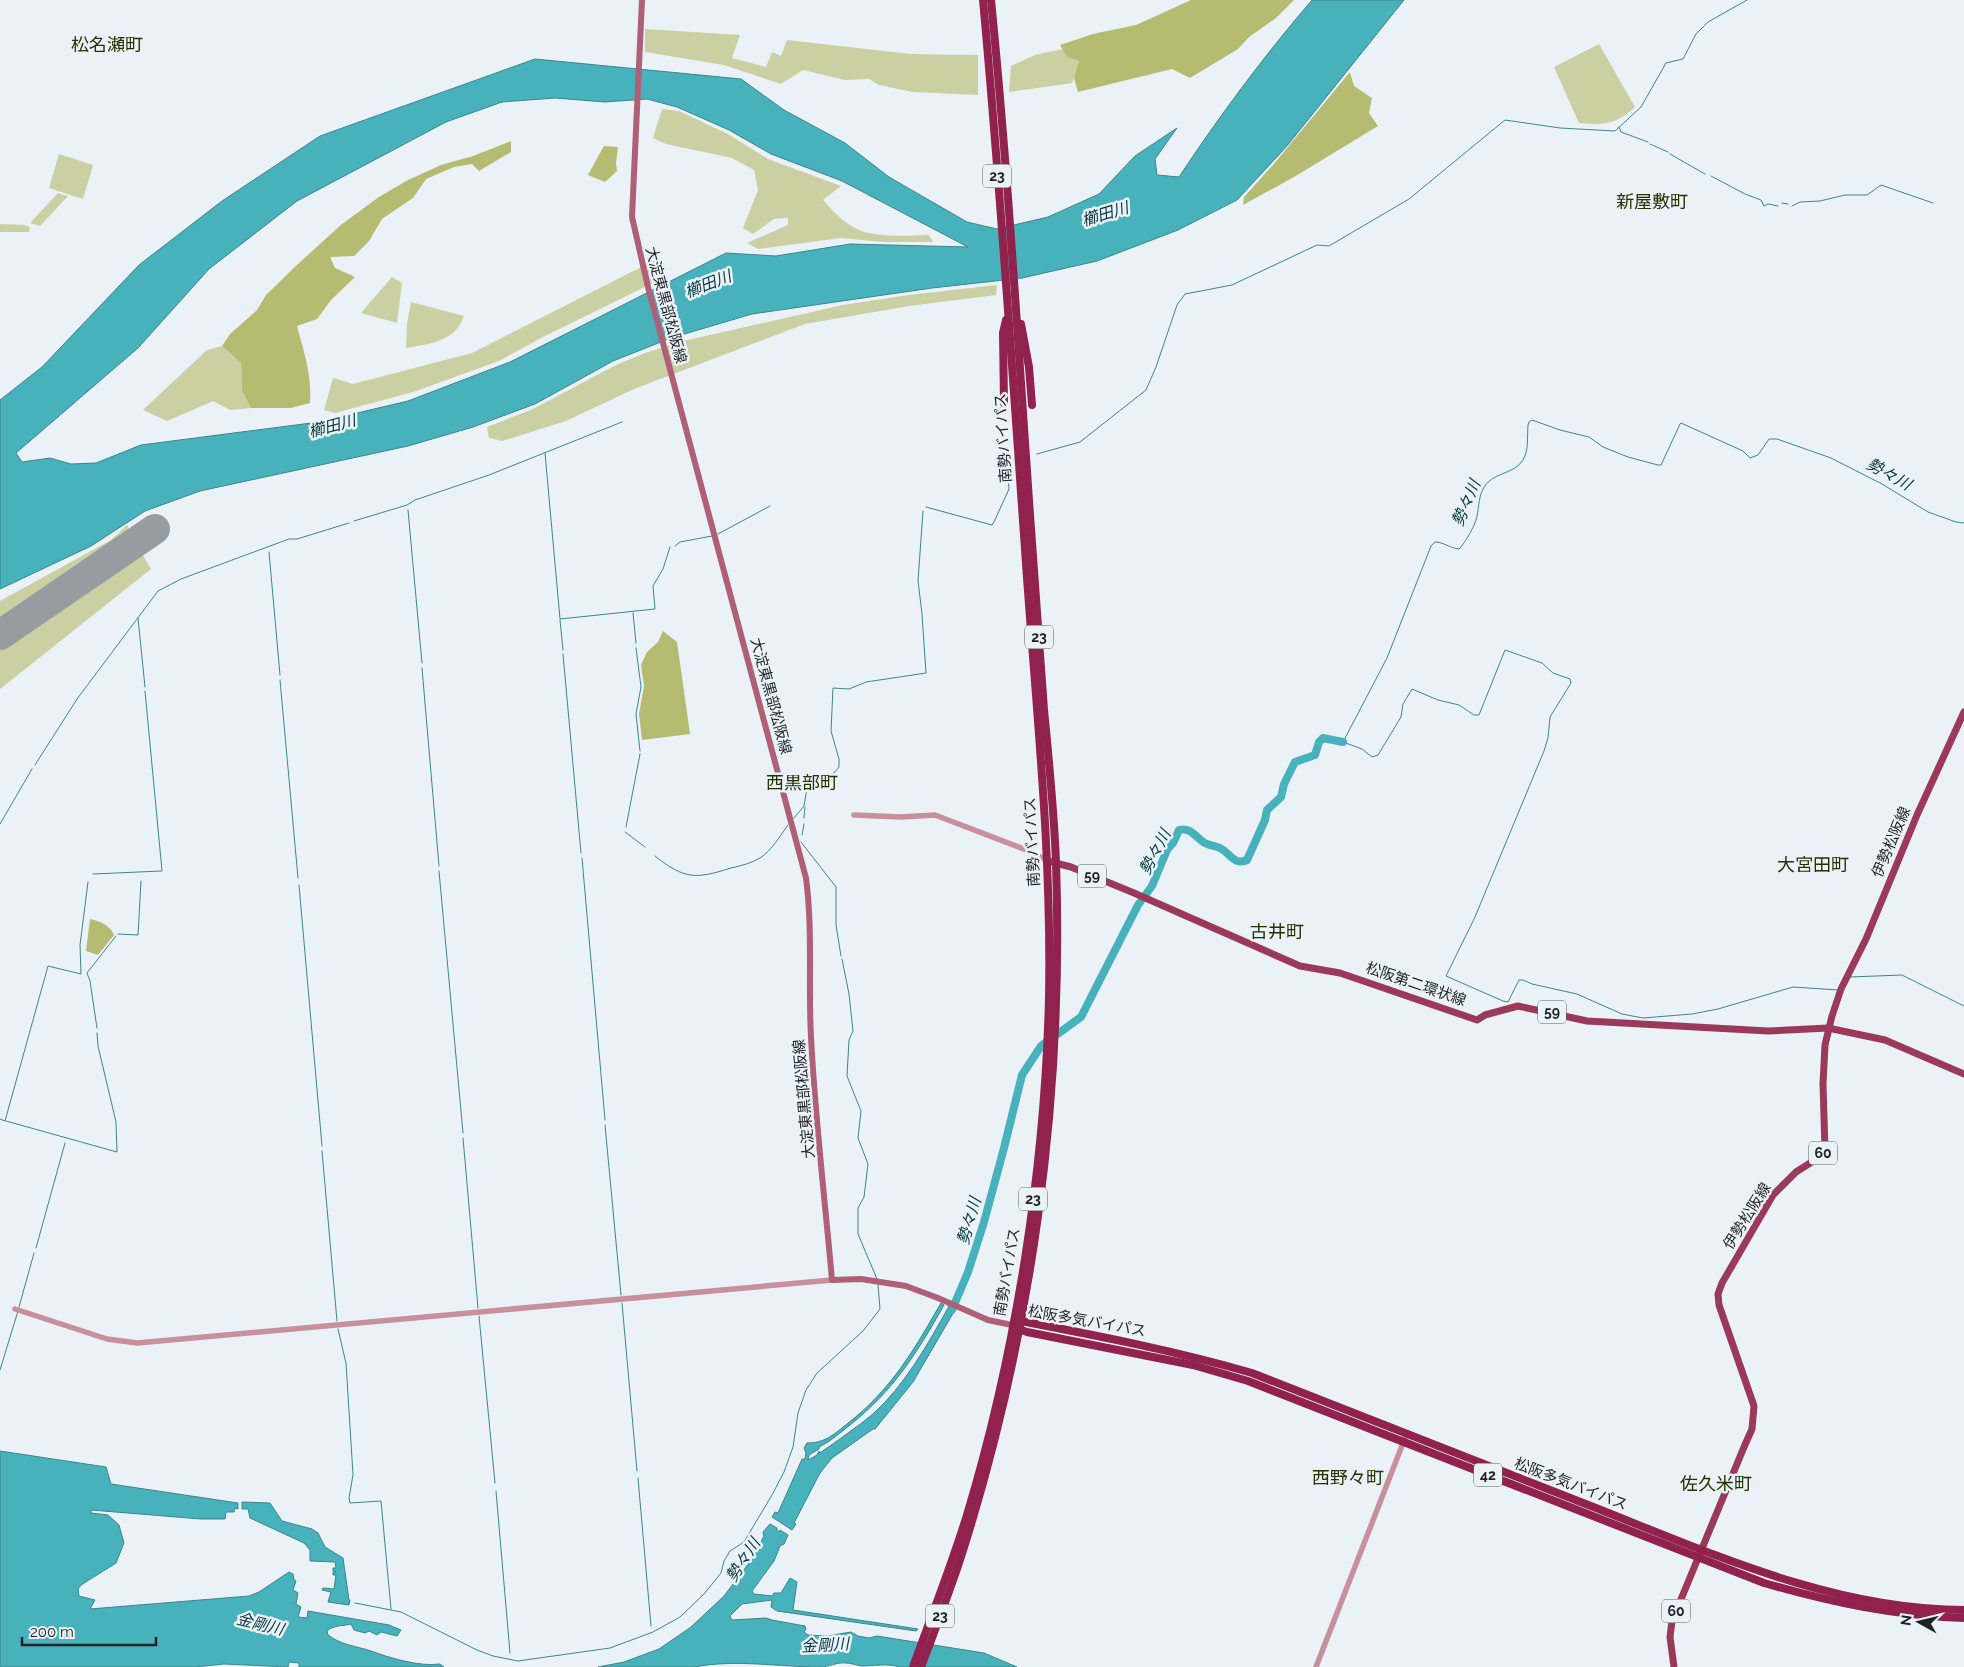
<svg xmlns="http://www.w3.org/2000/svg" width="1964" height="1667" viewBox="0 0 1964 1667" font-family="Raleway,'Noto Sans JP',sans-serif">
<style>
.green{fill:#cbd0a2}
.forest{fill:#b5bb71}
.water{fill:#47b2bb;stroke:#3b868d;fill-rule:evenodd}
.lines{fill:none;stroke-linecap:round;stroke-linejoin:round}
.stream{stroke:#3b868d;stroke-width:1}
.river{stroke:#47b2bb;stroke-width:8}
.runway{stroke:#969ca0;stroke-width:30}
.tertiary{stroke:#c88f9d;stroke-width:5.5}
.secondary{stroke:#af5f76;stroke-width:6}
.primary{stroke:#9b395a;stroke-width:7}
.trunk{stroke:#91224e;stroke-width:8}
.labels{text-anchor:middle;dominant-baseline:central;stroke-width:5;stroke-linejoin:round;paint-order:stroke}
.shield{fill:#eaf1f7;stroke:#5c5f63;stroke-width:1}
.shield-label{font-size:14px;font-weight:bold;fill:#1f2123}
.street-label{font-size:15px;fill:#1f2123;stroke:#eaf1f7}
.water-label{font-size:16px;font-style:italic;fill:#04383d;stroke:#eaf1f7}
.quarter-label{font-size:18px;fill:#213400;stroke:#eaf1f7}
</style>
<rect width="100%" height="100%" fill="#eaf1f7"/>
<g class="green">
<polygon points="645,29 740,35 732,58 766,67 772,52 781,56 787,40 911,54 978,55 978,95 913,92 879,85 869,79 845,80 803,70 781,84 724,65 645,52"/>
<path d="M 1599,44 L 1635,107 C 1616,125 1604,125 1579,123 L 1554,67 Z"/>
<polygon points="1063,49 1067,57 1080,61 1072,83 1009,92 1011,66 1035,55"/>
<path d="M 662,109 L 679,111 L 728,134 L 768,159 L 841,186 L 823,200 C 832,210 843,222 855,228 C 872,238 910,236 929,235 L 933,242 L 883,242 L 841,238 L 758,249 L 747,243 L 788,225 L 788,218 L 774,219 L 753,234 L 743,228 L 758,190 L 754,170 L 732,158 L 666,144 L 653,138 Z"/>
<polygon points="59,154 93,165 83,199 49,188"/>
<polygon points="58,193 68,196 40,226 30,223"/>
<polygon points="0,224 24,225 30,227 29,232 0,232"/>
<polygon points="657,259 661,279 543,337 499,361 413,392 335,413 324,410 333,378 353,384 472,353"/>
<polygon points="392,277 402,283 397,323 361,313"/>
<polygon points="997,285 996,295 909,306 805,324 634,389 566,421 502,441 489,438 487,427 533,409 616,365 645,353 683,341 843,305 909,295"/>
<path d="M 411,302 L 464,316 C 455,342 429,344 406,348 L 407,324 Z"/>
<polygon points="222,346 241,363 242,391 251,408 230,410 213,401 167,421 143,410 207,350"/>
<polygon points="127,525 134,539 0,630 0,601 111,540"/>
<polygon points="137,545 151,569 0,689 0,638"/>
</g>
<g class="forest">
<polygon points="1191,0 1294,0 1276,18 1249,37 1238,49 1190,78 1172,69 1078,92 1074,78 1079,61 1067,57 1060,45 1093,34 1136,25"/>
<polygon points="1350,72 1354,86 1372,98 1369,113 1378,126 1294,177 1243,205 1244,197 1273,165"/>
<path d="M 511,141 L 511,152 L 479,171 L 472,164 L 454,167 L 426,179 L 413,198 L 382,219 L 369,241 L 354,256 L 330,257 L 335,268 L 355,277 L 331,300 L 317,319 L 297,326 C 304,352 312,376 310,403 L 291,408 L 251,408 L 242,391 L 241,363 L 222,346 L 230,334 L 257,310 L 266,295 L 298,264 L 342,224 L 379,197 L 408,180 L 441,165 L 473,156 Z"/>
<polygon points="604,146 618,147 616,163 617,171 605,182 588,175"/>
<polygon points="663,631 677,642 690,734 642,740 639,714 644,686 641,665 647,652 658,642"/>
<path d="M 90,919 C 99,921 110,925 114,935 L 98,955 L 86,951 Z"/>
</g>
<g class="water">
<path d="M 1312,0 L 1404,0 L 1287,146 L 1237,200 L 1178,230 L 1097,261 L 1022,278 L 932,288 L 752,314 L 671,338 L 613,361 L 535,404 L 473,427 L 408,446 L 200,491 L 145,511 L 91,546 L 0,589 L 0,400 L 42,367 L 139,265 L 222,201 L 320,136 L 535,59 L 741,79 L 784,110 L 845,143 L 889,177 L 967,222 L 997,229 L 1048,217 L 1099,194 L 1135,156 L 1177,128 L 1155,159 L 1157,175 L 1179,177 C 1220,115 1264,56 1312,0 ZM 555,98 L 605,102 L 647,99 L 677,107 L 729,130 L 771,154 L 842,181 L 968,247 L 850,244 L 776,256 L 726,253 L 510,362 L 408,401 L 319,422 L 141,445 L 96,463 L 71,464 L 50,458 L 22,462 L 16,453 L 138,348 L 209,269 L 297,201 L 446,122 L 502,102 Z"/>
<path d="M 941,1303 L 944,1305 C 917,1353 894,1390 850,1425 C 841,1432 830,1442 819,1447 L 819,1449 L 809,1455 L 808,1460 L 817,1455 L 819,1451 L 820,1453 C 838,1440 856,1428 873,1414 C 905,1385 928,1344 949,1306 L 955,1310 L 913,1382 L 875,1429 L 873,1429 L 832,1458 L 820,1473 L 794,1523 L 796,1524 L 792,1530 L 772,1517 L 775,1512 L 778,1513 L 802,1459 L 805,1459 L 806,1453 L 804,1448 L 807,1443 C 825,1443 833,1435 847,1424 C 891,1390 914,1350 941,1303 Z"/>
<path d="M 0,1451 L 106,1467 L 111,1484 L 238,1503 L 238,1509 L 235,1508 L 234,1512 L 226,1512 L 225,1519 L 201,1519 L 91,1510 L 91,1513 L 108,1515 L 119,1525 L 124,1543 L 116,1563 L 81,1585 L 78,1589 L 79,1596 L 95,1600 L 90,1609 L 249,1596 L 259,1592 L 289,1572 L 293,1574 L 294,1580 L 296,1581 L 293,1590 L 298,1593 L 296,1604 L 301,1607 L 298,1617 L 307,1618 L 308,1611 L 389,1625 L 401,1630 L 397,1636 L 381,1632 L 377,1635 L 369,1631 L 365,1633 L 354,1630 L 351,1624 C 344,1626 333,1625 327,1631 L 328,1635 C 341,1645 356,1646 371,1651 C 390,1658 420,1667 440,1664 L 444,1667 L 299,1667 L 299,1663 L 289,1662 L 288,1667 L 224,1664 L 195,1667 L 0,1667 Z"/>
<polygon points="242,1502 270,1503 282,1521 312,1529 318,1533 325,1547 343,1558 349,1600 350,1600 349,1605 328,1602 331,1592 322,1590 323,1588 334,1589 336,1575 333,1575 333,1572 336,1572 333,1571 333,1568 336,1568 335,1562 310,1561 310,1550 304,1543 250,1518 248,1509 242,1509"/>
<path d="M 770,1524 L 777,1528 L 777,1530 L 779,1532 L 780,1530 L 788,1535 L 784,1544 L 780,1546 L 774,1561 L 752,1591 L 754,1594 L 772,1596 L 774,1593 L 781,1593 L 790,1578 L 797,1582 L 793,1610 L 918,1629 L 916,1631 L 777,1611 L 771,1607 L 772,1600 L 742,1604 L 730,1616 L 732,1620 L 766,1618 L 772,1620 L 805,1626 L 806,1629 L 804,1632 L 808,1635 L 827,1636 L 851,1632 L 858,1636 L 869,1638 L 877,1636 L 984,1653 L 1017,1667 L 899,1667 C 887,1663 874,1666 861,1666 C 856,1665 851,1663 846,1663 C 837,1662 828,1667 821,1667 C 779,1667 736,1659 694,1667 L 598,1667 L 624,1662 L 659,1649 L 691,1627 L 724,1596 L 752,1559 L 764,1536 L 763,1532 Z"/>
</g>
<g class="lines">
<g class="stream">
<polyline points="1619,127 1621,132 1648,142"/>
<polyline points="1650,144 1668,152"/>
<polyline points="1670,154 1705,174"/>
<polyline points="1711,176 1745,194 1761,200 1764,206 1768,204 1778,206"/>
<polyline points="1782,203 1788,204"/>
<polyline points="1792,206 1800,202 1820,201 1845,195 1867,195 1881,185 1933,203"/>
<polyline points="545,453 560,619 655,609 653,586 663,569 670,547"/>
<polyline points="1037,454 1080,442 1146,390 1156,367 1177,305 1185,294 1232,285 1317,245 1329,246 1409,199 1505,120 1560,128 1615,131 1641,107 1666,63 1683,59 1696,34 1708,22 1747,0"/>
<polyline points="926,507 992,525 994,522 1009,489 1006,456"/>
<polyline points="408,510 422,663"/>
<polyline points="354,521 407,505 415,500 489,475 622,422"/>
<polyline points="718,534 770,506"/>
<polyline points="675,546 680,542 712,536"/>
<polyline points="269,552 280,675"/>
<polyline points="633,613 636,643"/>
<polyline points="138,618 145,687"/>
<polyline points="560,620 563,650"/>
<polyline points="636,648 641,687 636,714 640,751"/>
<polyline points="563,654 581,853"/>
<polyline points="422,668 439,866"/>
<polyline points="280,680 298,878"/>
<polyline points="35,765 77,699 158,591 181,579 289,539 297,539 349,523"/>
<polyline points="794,818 804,806 807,788 834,773 839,767 839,759 831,731 833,688 849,689 866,682 926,673 922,614 918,581 923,511"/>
<polyline points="804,818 805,807"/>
<polyline points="0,824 32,769"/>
<polyline points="626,827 640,754"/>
<polyline points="625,832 645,847"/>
<polyline points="802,835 804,824"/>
<polyline points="801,842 836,887 836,925 841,956"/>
<path d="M 655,856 C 685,880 696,879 731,868 C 740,866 752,863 760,858 C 772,850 780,836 788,825"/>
<polyline points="582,858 605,1120"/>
<polyline points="439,871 463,1133"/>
<polyline points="93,874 162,871 145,691"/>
<polyline points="299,885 322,1146"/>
<polyline points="118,934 138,935 141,881"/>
<polyline points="842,959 849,994 853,1031 849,1040 847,1076 861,1111 858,1138 868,1164 864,1197 858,1208 858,1234 877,1279"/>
<polyline points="1850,977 1902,975 1964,1006"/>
<path d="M 1838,990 L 1793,987 L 1718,1009 L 1692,1014 L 1643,1018 L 1622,1014 L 1577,994 L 1532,984 L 1523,980 L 1519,980 L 1508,1002 L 1503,1001 L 1446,976 L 1475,917 L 1544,751 L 1548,738 L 1550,717 L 1571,683 L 1570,679 L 1553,673 L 1542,663 L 1505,650 L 1479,715 L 1474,715 L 1459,705 L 1438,700 L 1412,689 L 1403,704 L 1401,717 L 1378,755 L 1372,757 L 1362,749 L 1343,742 L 1387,658 L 1431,546 L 1435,542 C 1443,542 1450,548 1459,549 L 1461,547 C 1467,539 1473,529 1476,520 C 1479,510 1478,499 1483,489 C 1491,472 1514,475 1523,460 C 1529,450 1527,436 1528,425 L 1529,422 L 1532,420 L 1560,430 L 1589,437 L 1603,447 L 1628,457 L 1658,465 L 1661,465 L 1662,463 L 1680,424 L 1681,423 L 1743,451 L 1750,458 L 1758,455 L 1769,439 L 1777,439 L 1831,458 L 1882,484 L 1928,512 L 1956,522 L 1964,523"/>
<polyline points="97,1028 90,981 87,973 116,936"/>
<polyline points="0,1119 5,1121 48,966 81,974 80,945 88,882"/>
<polyline points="6,1121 117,1152 116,1122 98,1046 97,1033"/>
<polyline points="605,1125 621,1295"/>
<polyline points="463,1138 478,1308"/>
<polyline points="322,1151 337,1321"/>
<polyline points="36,1248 65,1143"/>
<polyline points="622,1303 637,1471"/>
<polyline points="19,1307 34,1253"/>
<polyline points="479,1316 495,1483"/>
<polyline points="338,1329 346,1363 353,1475 349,1498 350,1503 381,1501 391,1609"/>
<polyline points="0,1370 18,1311"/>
<polyline points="638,1478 651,1626"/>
<polyline points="496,1491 510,1653"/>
<polyline points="355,1603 401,1612 477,1650 493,1656 518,1661 610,1648 653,1632 680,1617 704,1594 721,1573 724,1561 730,1551 744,1542 772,1495 784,1472 793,1447 798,1413 806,1390 817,1373 863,1331 880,1309 878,1285"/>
</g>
<path class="river" d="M 952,1310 L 968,1272 L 984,1222 L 1004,1148 L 1022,1075 L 1041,1046 L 1081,1017 L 1138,905 L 1152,886 L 1167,850 L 1173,843 L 1179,830 C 1190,827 1195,836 1202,841 C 1207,846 1214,845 1220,848 C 1230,853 1234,866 1247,860 L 1265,820 L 1267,810 L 1281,797 L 1284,784 L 1295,762 L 1315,755 L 1319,742 L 1323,738 L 1343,742"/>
<polyline class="runway" points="0,635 155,529"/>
<g class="tertiary">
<polyline points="854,815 901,817 935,815 1029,851 1048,861"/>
<polyline points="15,1309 107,1339 137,1343 832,1280"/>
<polyline points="1316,1667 1405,1438"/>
</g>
<path class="secondary" d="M 642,0 L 632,217 L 648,287 L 806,878 C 813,931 808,984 811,1037 C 815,1118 825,1200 832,1280 L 861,1279 L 906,1286 L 938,1298 L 988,1320 L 1012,1325"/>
<g class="primary">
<polyline points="1048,861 1071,867 1134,893 1300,966 1340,973 1477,1020 1485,1015 1518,1006 1587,1021 1768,1031 1828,1028 1885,1040 1964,1074"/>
<polyline points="1674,1667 1670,1637 1672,1621 1744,1447 1752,1429 1754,1406 1719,1305 1718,1294 1722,1283 1773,1195 1796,1172 1818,1158 1825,1150 1823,1084 1825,1045 1832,1016 1841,989 1866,939 1917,815 1964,712"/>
</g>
<g class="trunk">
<polyline points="1021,324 1029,367 1032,405"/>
<polyline points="1004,403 1003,333 1006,320"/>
<path d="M 1016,1323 L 1021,1321 C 1099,1336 1176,1351 1252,1373 C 1368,1419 1484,1465 1601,1510 C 1717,1556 1837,1610 1964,1610"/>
<path d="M 1016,1328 L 1027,1332 L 1193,1365 L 1248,1381 L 1764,1583 C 1830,1602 1895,1616 1964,1618"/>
<path d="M 913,1667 C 931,1617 951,1567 967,1515 C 1016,1353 1045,1168 1049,998 C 1052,848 1035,699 1025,549 C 1012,366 1000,183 983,0"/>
<path d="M 921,1667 C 934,1633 947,1598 959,1563 C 1032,1337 1064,1099 1056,862 C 1054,811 1049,760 1044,710 C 1039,645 1035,580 1030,515 C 1018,344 1008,171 991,0"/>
</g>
</g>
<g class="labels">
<g class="shield">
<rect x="983" y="164.5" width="28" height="23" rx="4"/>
<rect x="1025" y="625.5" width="28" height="23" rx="4"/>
<rect x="1078" y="864.5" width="28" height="23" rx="4"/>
<rect x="1538" y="1000.5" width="28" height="23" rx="4"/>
<rect x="1809" y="1141.5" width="28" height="23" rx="4"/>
<rect x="1019" y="1187.5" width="28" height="23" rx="4"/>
<rect x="1474" y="1463.5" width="28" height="23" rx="4"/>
<rect x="1662" y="1599.5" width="28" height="23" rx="4"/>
<rect x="926" y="1604.5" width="28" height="23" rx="4"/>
</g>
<g class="shield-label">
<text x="997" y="176">23</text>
<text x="1039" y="637">23</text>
<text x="1092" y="876">59</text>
<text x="1552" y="1012">59</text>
<text x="1823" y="1153">60</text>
<text x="1033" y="1199">23</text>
<text x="1488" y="1475">42</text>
<text x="1676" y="1611">60</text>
<text x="940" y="1616">23</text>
</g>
<g class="street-label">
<text transform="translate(666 305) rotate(75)">大淀東黒部松阪線</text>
<text transform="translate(1003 438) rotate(-94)">南勢バイパス</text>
<text transform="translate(771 696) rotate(75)">大淀東黒部松阪線</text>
<text transform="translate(1032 842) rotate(-93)">南勢バイパス</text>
<text transform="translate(1891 842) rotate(-67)">伊勢松阪線</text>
<text transform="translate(1416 984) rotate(19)">松阪第二環状線</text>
<text transform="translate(804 1099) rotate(-95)">大淀東黒部松阪線</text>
<text transform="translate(1747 1216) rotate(-58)">伊勢松阪線</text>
<text transform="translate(1007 1272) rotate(-80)">南勢バイパス</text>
<text transform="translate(1087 1321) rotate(10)">松阪多気バイパス</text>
<text transform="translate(1571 1484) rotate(21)">松阪多気バイパス</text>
</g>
<g class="water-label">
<text transform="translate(1105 214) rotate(-17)">櫛田川</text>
<text transform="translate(708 284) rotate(-21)">櫛田川</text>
<text transform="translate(332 426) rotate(-15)">櫛田川</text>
<text transform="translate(1889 474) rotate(29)">勢々川</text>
<text transform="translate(1466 503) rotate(-67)">勢々川</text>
<text transform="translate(1155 852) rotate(-62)">勢々川</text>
<text transform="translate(969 1221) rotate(-74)">勢々川</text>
<text transform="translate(743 1560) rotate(-57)">勢々川</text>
<text transform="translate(260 1624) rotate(14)">金剛川</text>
<text transform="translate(825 1645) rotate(-3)">金剛川</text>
</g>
<g class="quarter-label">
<text x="107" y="44">松名瀬町</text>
<text x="1652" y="201">新屋敷町</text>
<text x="802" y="782">西黒部町</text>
<text x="1813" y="864">大宮田町</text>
<text x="1277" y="931">古井町</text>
<text x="1348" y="1477">西野々町</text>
<text x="1716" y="1483">佐久米町</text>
</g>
</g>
<g transform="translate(1919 1622) rotate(278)" stroke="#eaf1f7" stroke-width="4" paint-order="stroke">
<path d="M0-4L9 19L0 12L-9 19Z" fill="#1f2123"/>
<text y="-8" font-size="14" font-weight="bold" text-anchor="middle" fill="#1f2123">N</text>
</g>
<path d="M22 1637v8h134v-8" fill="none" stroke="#1f2123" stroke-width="2.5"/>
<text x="30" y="1637" font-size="15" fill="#1f2123" stroke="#eaf1f7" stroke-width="4" paint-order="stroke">200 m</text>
</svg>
